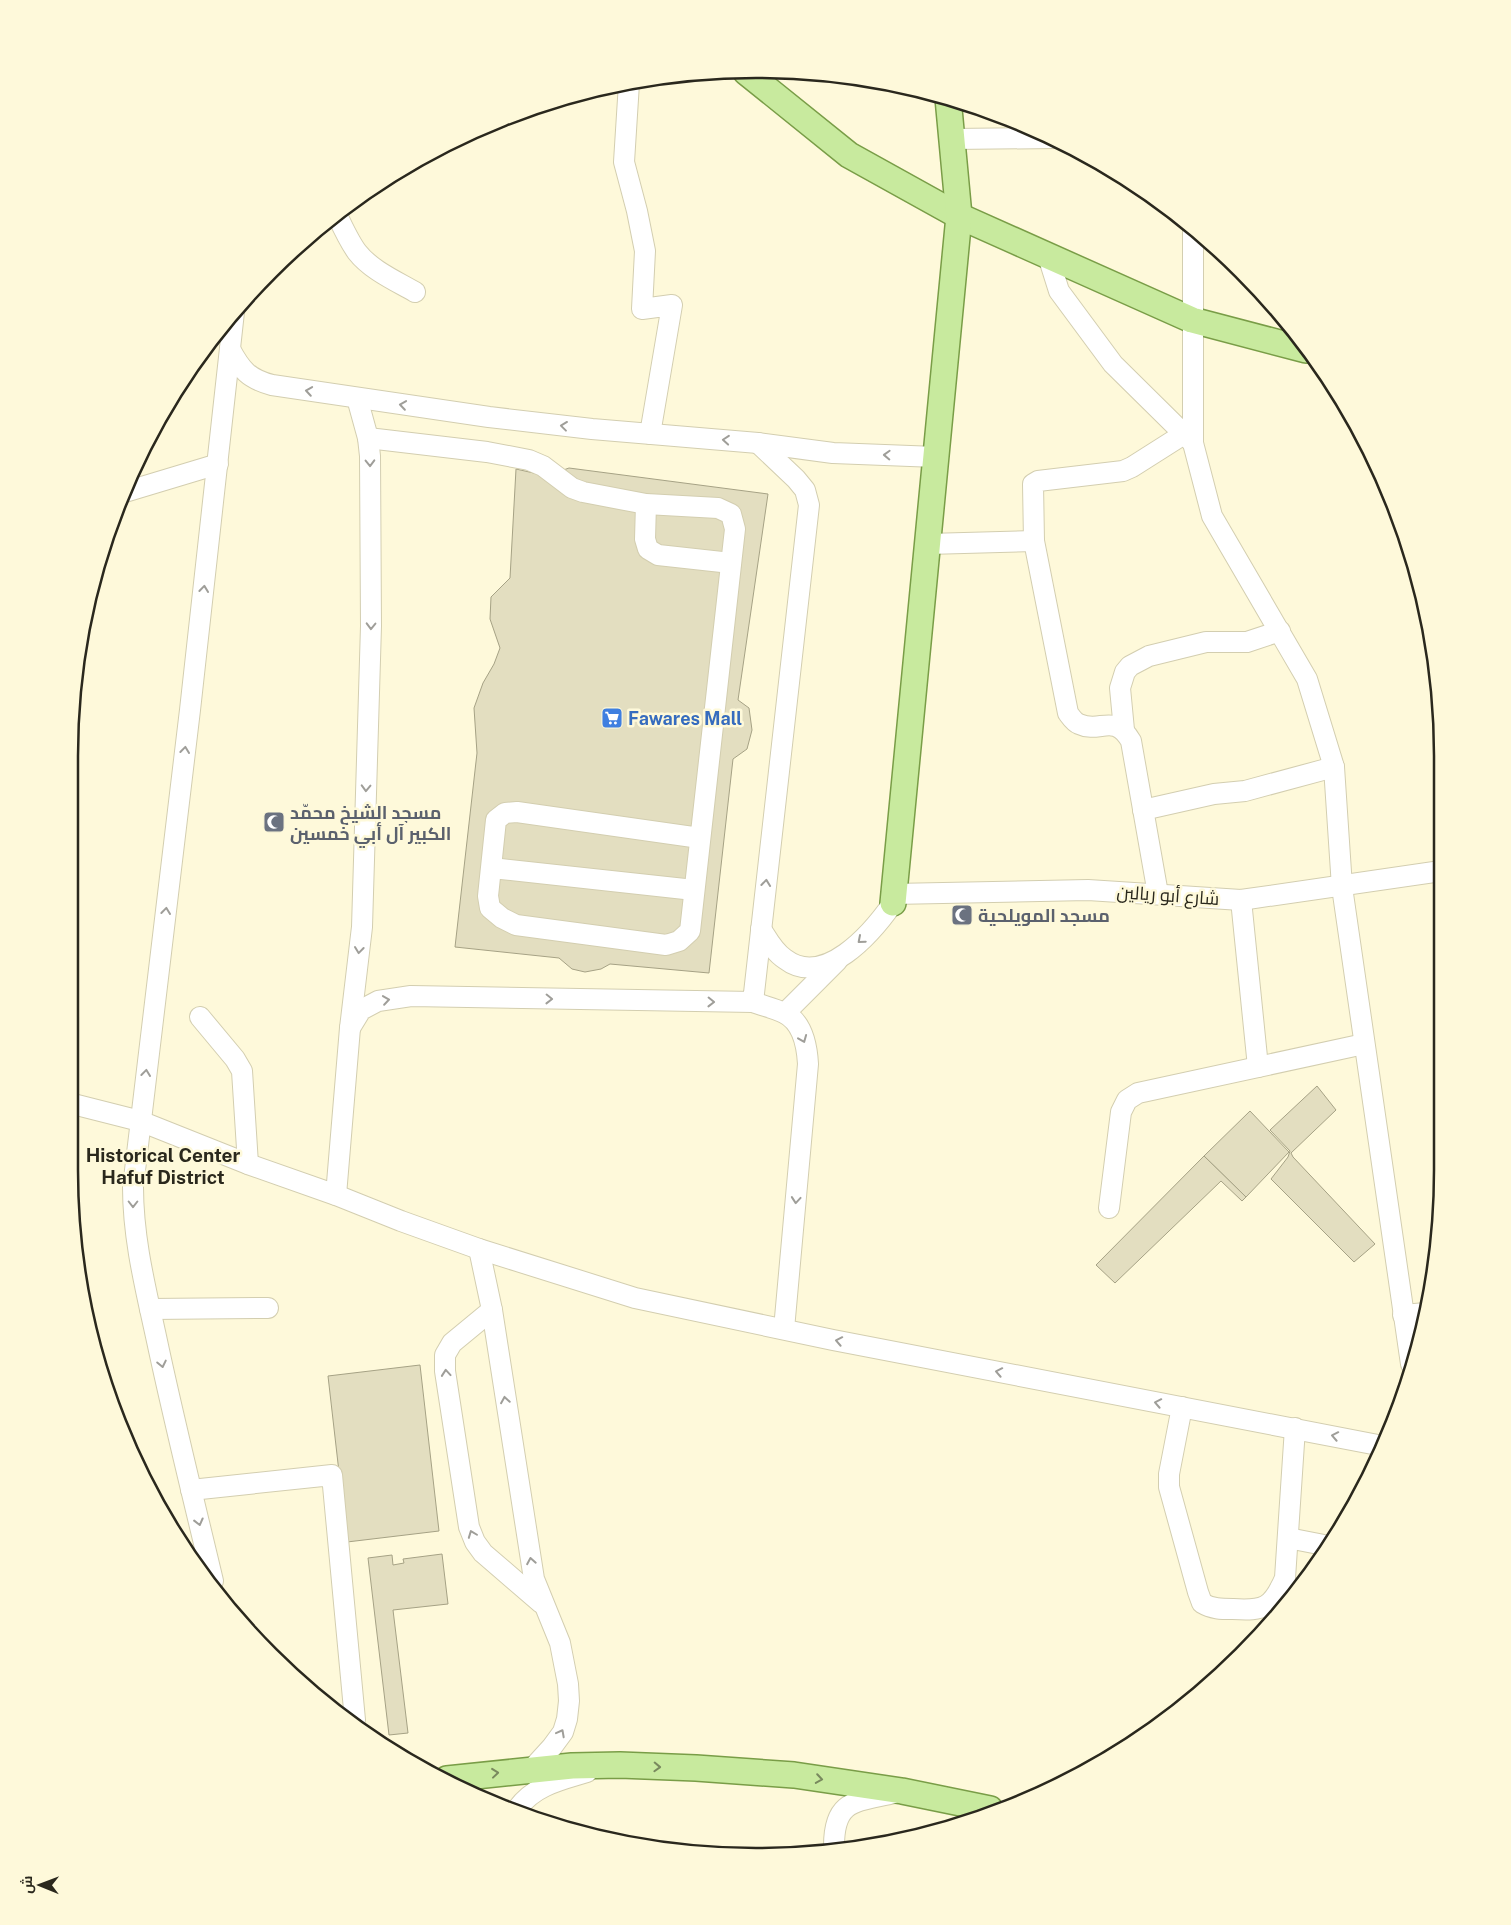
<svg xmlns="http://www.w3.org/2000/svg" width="1511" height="1925" viewBox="0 0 1511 1925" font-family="'Public Sans',Cairo,sans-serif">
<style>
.building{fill:#e3dec0;stroke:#a6a285}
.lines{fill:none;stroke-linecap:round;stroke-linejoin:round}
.minor-casing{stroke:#d3ceb0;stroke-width:22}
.major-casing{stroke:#799d47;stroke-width:28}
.minor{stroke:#fff;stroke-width:20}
.major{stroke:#c8ea9e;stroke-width:25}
.oneway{stroke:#9f9e99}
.oneway2{stroke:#79895e}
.labels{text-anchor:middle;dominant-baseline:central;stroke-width:5;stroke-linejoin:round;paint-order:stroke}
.shop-label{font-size:18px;font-weight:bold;fill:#366cbe;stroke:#fef9da;text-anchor:start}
.worship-label{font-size:18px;font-weight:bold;fill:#5b616d;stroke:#fef9da;text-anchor:start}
.street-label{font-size:18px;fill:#2a281d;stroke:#fef9da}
.neighbourhood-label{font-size:19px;font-weight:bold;fill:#2a281d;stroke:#fef9da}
.rim{fill:none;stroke:#2a281d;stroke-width:2.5}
</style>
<rect width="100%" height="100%" fill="#fef9da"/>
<g class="building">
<polygon points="569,468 768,494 738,700 749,708 752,730 747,749 733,759 709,973 610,964 601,969 585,972 572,969 559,958 455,947 477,753 474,708 483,683 494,664 500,648 490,619 491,597 510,578 516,469 547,476"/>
<polygon points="1317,1086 1336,1110 1291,1153 1293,1157 1375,1244 1354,1262 1271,1179 1288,1157 1290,1151 1270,1130"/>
<polygon points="1250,1111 1289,1152 1246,1197 1204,1156"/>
<polygon points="1204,1156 1246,1197 1242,1201 1221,1181 1115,1283 1096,1265"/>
<polygon points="420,1365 439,1531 347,1542 328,1376"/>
<polygon points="442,1554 448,1604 393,1610 408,1733 389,1735 368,1558 392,1555 393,1565 404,1563 403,1559"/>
</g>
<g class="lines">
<g class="minor-casing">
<g id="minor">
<polyline points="629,83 624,162 637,211 645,251 642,309 672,305 650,434"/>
<polyline points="952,139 1056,138"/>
<path d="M 337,215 C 343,228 349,241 357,252 C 371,270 396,281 415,292"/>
<polyline points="1193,229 1193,443 1212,516 1307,679 1334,767 1342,887 1411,1364"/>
<polyline points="1048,256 1059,291 1113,364 1192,442"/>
<path d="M 230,349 C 241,370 249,379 272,385 L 489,417 L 592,429 L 758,443 L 833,453 L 936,457"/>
<polyline points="368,438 487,452 529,460 543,466 572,488 583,492 646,504 718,508 731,514 735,529 690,931 679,941 666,945 516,925 502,918 490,908 488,896 496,820 505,813 517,812 700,838"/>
<polyline points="125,492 218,464"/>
<polyline points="646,504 645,539 648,549 658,555 731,563"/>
<polyline points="928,544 1034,541"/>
<polyline points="1124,730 1120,688 1125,672 1130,666 1149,656 1206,642 1247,642 1280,631"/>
<polyline points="1143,810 1214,794 1245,791 1334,767"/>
<polyline points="492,868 694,890"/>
<polyline points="893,894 1088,890 1241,900 1441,871"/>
<path d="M 1158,894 L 1131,741 C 1114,712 1100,734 1079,724 C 1074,722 1071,717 1068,713 L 1034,541 L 1033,484 L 1038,481 L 1123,471 L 1132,467 L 1184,434"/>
<polyline points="1241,900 1258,1067"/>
<path d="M 761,929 C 768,940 774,952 785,959 C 824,989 872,933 893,903"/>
<path d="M 753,1002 C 763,1006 774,1008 784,1013 C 803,1022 807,1046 808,1064 L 784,1329"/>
<polyline points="785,1013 837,961"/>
<polyline points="200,1017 235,1059 242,1071 248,1164"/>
<polyline points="350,1028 361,1010 378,1001 411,996 753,1002 809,505 805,490 796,479 758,443"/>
<polyline points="69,1103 140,1121 248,1164 336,1195 401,1221 479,1249 635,1298 833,1340 1383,1446"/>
<polyline points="336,1195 350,1028 362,927 371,626 370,456 368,438 357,398"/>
<polyline points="1109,1208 1121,1112 1127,1100 1138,1093 1364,1044"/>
<polyline points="479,1249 492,1310 534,1579 560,1643 568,1684 569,1701 567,1719 563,1732 552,1747 531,1770"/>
<polyline points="150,1309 268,1308"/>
<polyline points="492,1310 452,1343 445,1355 445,1371 469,1527 475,1542 483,1553 541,1603"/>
<polyline points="1403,1315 1426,1313"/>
<path d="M 1182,1407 L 1169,1474 L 1169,1487 L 1198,1592 L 1202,1603 C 1212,1609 1221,1609 1233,1609 C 1264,1611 1272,1608 1285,1578 L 1295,1428"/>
<polyline points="191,1490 332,1475 355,1720"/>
<polyline points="1288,1538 1329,1546"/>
<path d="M 213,1581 C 194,1501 174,1421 157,1341 C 146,1290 133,1240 133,1187 L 190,710 L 234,312"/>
<path d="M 518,1808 C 535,1785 561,1780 587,1772"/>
<path d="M 834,1846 C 834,1799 856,1802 894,1793"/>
</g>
</g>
<g class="major-casing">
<g id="major">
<polyline points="746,72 849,155 959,216 1192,320 1306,350"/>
<polyline points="893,903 959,216 948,98"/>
<polyline points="447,1779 572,1766 620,1765 696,1768 794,1775 902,1791 990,1809"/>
</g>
</g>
<use href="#minor" class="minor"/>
<use href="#major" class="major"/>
</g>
<defs><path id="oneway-chevron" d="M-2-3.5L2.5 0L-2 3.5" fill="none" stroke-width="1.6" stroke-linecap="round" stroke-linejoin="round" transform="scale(1.25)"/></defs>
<g class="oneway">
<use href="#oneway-chevron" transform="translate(309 391) rotate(-171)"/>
<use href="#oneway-chevron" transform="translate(403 405) rotate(-172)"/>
<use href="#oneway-chevron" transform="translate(564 426) rotate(-173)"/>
<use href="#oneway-chevron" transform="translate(726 440) rotate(-175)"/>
<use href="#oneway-chevron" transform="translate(887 455) rotate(-178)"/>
<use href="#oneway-chevron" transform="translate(370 463) rotate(89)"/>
<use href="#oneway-chevron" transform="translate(204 589) rotate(-84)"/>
<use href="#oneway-chevron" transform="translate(371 626) rotate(91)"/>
<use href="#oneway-chevron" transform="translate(185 750) rotate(-83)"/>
<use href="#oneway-chevron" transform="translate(366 788) rotate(92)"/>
<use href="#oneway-chevron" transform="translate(766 883) rotate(-84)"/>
<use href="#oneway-chevron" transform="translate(166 911) rotate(-83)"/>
<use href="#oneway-chevron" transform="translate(861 940) rotate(139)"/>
<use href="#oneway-chevron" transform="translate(359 950) rotate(97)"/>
<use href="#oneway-chevron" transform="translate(549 999) rotate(1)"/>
<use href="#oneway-chevron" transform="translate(386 1000) rotate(-8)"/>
<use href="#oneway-chevron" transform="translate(711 1002) rotate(1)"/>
<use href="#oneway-chevron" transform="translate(803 1039) rotate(68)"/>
<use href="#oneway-chevron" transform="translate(146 1073) rotate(-83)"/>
<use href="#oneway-chevron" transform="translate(796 1200) rotate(95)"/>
<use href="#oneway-chevron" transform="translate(133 1204) rotate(90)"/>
<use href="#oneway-chevron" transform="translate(839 1341) rotate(-169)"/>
<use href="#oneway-chevron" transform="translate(162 1364) rotate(78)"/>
<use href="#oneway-chevron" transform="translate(999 1372) rotate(-169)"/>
<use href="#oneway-chevron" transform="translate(446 1373) rotate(-95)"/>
<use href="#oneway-chevron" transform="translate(505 1400) rotate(-99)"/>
<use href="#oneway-chevron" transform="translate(1158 1403) rotate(-169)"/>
<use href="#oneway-chevron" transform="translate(1335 1436) rotate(-169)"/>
<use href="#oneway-chevron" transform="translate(199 1522) rotate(76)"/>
<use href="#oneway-chevron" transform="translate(472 1534) rotate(-111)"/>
<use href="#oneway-chevron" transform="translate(531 1561) rotate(-100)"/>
<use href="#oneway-chevron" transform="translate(561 1733) rotate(-62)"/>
</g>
<g class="oneway2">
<use href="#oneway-chevron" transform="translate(657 1767) rotate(2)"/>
<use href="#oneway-chevron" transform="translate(495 1773) rotate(-6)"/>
<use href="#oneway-chevron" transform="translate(819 1779) rotate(9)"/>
</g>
<defs>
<g id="supermarket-square" transform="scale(1.125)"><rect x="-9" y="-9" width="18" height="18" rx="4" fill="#3f7fe0" stroke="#fef9da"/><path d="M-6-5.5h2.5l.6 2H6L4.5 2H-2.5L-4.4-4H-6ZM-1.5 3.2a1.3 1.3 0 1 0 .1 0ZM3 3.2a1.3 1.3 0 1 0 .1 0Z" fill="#fff"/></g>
<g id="mosque-square" transform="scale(1.125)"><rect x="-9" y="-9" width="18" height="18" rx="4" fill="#6b7280" stroke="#fef9da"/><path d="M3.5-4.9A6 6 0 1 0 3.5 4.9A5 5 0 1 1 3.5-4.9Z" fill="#fff"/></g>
</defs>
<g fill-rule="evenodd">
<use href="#supermarket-square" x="612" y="718"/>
<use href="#mosque-square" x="274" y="822"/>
<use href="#mosque-square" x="962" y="915"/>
</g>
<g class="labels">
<g class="shop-label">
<text x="628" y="718">Fawares Mall</text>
</g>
<g class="worship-label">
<text x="290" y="812">مسجد الشيخ محمّد<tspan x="290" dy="21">الكبير آل أبي خمسين</tspan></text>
<text x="978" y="915">مسجد المويلحية</text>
</g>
<g class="street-label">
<text transform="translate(1168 895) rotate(4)">شارع أبو ريالين</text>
</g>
<g class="neighbourhood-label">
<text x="163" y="1155">Historical Center<tspan x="163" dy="22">Hafuf District</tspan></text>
</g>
</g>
<path d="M0 0H1511V1925H0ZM756 78H756A678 678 0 0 1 1434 756V1170A678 678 0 0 1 756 1848H756A678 678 0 0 1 78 1170V756A678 678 0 0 1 756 78Z" fill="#fef9da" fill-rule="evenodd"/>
<path class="rim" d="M756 78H756A678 678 0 0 1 1434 756V1170A678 678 0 0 1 756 1848H756A678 678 0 0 1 78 1170V756A678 678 0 0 1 756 78Z"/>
<g transform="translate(40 1885) rotate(271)" stroke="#fef9da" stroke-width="4" paint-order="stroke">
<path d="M0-4L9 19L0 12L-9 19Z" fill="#2a281d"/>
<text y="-8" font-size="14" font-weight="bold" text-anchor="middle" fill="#2a281d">ش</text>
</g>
</svg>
